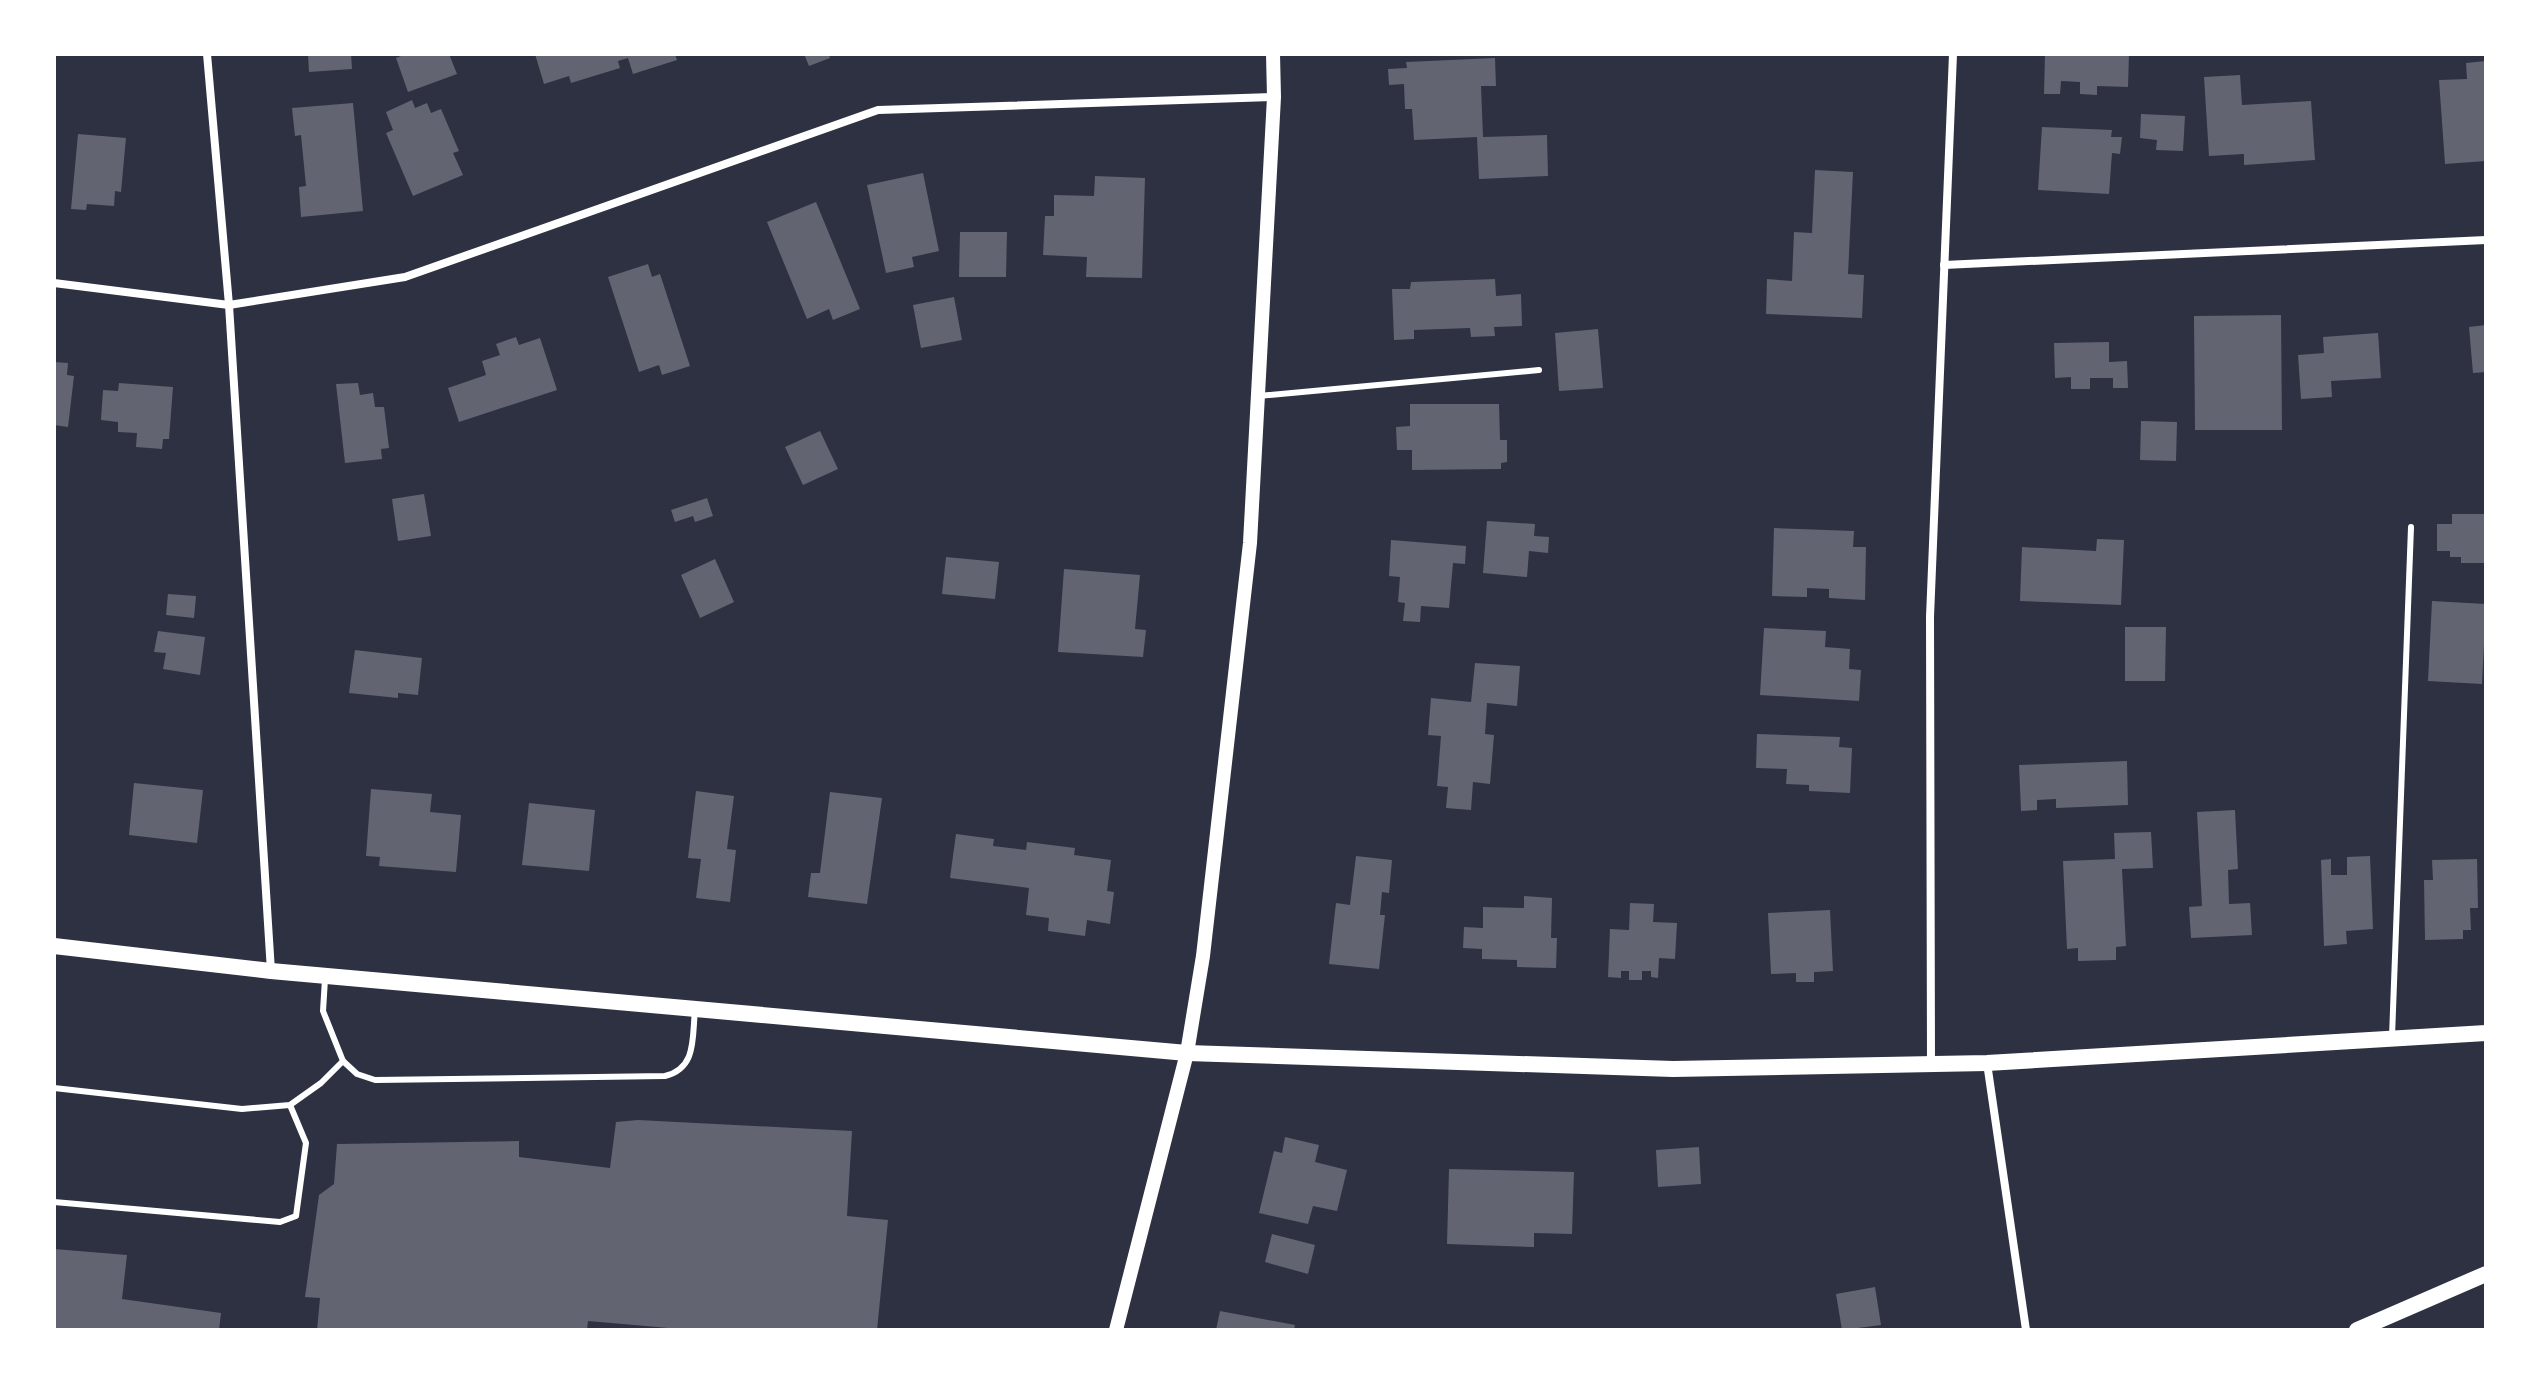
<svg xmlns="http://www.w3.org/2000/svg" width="2540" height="1384" viewBox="0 0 2540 1384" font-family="'Noto Sans',sans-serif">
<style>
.building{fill:#626471}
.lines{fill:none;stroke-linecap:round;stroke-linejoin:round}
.service{stroke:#fff;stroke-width:6}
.minor{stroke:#fff;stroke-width:8}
.tertiary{stroke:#fff;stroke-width:14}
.secondary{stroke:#fff;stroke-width:16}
</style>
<rect width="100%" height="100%" fill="#2d3142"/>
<g class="building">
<polygon points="308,54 351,54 352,69 309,72"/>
<polygon points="406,54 449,54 457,74 408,92 396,58"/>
<polygon points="535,54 675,54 677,60 633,74 628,58 618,61 620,68 571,83 569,76 544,84"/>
<polygon points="804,54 829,54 830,58 809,66"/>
<polygon points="2045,54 2129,54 2128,87 2097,86 2097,95 2080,94 2080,82 2061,81 2060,94 2044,94"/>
<polygon points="1495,58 1496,86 1481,86 1483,137 1547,135 1548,176 1479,179 1477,137 1414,140 1412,109 1405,109 1404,84 1389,85 1388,69 1407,68 1406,62"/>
<polygon points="2486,61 2486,161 2445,164 2439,80 2467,79 2466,63"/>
<polygon points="2240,75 2242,105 2311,101 2315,160 2244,165 2244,154 2209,156 2204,77"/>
<polygon points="412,100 415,108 427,103 431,113 441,109 459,151 453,153 463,175 413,196 386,133 393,130 386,112"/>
<polygon points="353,103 363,211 301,217 299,187 306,186 301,135 295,136 292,108"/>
<polygon points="2141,114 2185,116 2183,151 2156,150 2157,140 2140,138"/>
<polygon points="2042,127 2112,130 2111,137 2122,137 2120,154 2112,153 2109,194 2038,190"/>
<polygon points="78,134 126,138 121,192 115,191 114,206 87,204 86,210 71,209"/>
<polygon points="1815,170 1853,172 1848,274 1864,275 1862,318 1766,314 1767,279 1792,281 1794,232 1812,233"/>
<polygon points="923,173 939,251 912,257 914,267 886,273 867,185"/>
<polygon points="1095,176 1145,178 1142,278 1086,277 1087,257 1043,255 1045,216 1054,216 1054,195 1094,196"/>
<polygon points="816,202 860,309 833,320 829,309 807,319 767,222"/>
<polygon points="960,232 1007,232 1006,277 959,277"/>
<polygon points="648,264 652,277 660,274 690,366 662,375 659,365 639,372 608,277"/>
<polygon points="1495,279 1496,296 1521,294 1522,326 1494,327 1495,336 1471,337 1470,328 1414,330 1414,339 1394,340 1392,289 1410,289 1411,282"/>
<polygon points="954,297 962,340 921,348 913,305"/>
<polygon points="2281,315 2282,430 2195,430 2194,316"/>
<polygon points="2486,325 2486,372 2473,373 2469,327"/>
<polygon points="1598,329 1603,388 1559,391 1555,333"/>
<polygon points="2378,333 2381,378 2331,381 2332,397 2301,399 2298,355 2324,353 2323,337"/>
<polygon points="516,337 519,345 540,338 557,390 459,422 448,388 486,375 482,361 500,355 496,344"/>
<polygon points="2109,342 2109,362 2127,361 2128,388 2113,388 2113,378 2090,378 2090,389 2071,389 2071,377 2055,378 2054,343"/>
<polygon points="54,362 68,363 67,375 74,376 68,427 54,425"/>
<polygon points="119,383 173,387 169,439 163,439 162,449 136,447 137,433 118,432 118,422 101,420 103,390 118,391"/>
<polygon points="358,383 360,395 373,393 375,407 384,407 389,448 381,449 382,459 345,463 336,384"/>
<polygon points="1410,404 1499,404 1500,440 1507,440 1507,462 1501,463 1501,469 1412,470 1412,450 1397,450 1396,427 1410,426"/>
<polygon points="2141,421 2177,422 2176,461 2140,460"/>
<polygon points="820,431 838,469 803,485 785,447"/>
<polygon points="424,494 431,536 398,541 392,499"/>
<polygon points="707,498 713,516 695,522 693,516 675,522 671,510"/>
<polygon points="2452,514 2486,514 2486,563 2461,563 2461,557 2450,557 2450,551 2437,551 2437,524 2452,524"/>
<polygon points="1487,521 1535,524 1534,536 1549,537 1548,553 1529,551 1527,577 1483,573"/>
<polygon points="1774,528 1854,531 1853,547 1866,547 1865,600 1829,598 1829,589 1807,588 1807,597 1772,596"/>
<polygon points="2097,539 2124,540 2121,605 2020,601 2022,547 2096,551"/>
<polygon points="1391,540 1466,546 1465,564 1453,563 1449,608 1421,606 1420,622 1403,621 1405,603 1398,602 1400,577 1389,576"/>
<polygon points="946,557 999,562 995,599 942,594"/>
<polygon points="715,559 734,602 700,618 681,575"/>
<polygon points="1064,569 1140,575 1135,629 1146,630 1143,657 1058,652"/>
<polygon points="168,594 196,596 194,618 166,615"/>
<polygon points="2432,601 2486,604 2482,684 2428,681"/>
<polygon points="2125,627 2166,627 2165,681 2125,681"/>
<polygon points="1764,628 1826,631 1825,647 1850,649 1849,669 1861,670 1859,701 1760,695"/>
<polygon points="158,631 205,637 200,675 163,669 166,653 154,652"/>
<polygon points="355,650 422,658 418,695 398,693 398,698 349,693"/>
<polygon points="1475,663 1520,666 1517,706 1487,703 1485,734 1494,735 1490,784 1473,782 1471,810 1446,808 1448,787 1437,786 1441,736 1428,735 1431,698 1471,702"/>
<polygon points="1757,734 1840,737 1839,747 1852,748 1850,793 1809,791 1809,785 1786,784 1787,769 1756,768"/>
<polygon points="2127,761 2128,805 2056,808 2056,799 2037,800 2037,810 2021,811 2019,765"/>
<polygon points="134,783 203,790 197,843 129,835"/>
<polygon points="371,789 432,794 430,812 461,815 456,872 379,866 380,857 366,856"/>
<polygon points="696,791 734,796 727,849 736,850 730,902 696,898 701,859 688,858"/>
<polygon points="830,792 882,798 867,904 808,897 811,873 820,873"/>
<polygon points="529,803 595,810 589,871 522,865"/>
<polygon points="2235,810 2238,869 2228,870 2229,904 2250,903 2252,935 2191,938 2189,907 2202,906 2197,812"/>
<polygon points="2151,832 2153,868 2122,869 2126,946 2116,947 2116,960 2078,961 2078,948 2067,949 2063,861 2115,859 2114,833"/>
<polygon points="956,834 994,839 993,846 1026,850 1027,842 1075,848 1074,855 1111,860 1107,891 1114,892 1110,924 1087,920 1085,936 1048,931 1049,918 1026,915 1029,888 950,878"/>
<polygon points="1356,856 1392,860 1389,893 1382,892 1380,915 1385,915 1379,969 1329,964 1336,903 1350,905"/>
<polygon points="2370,856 2373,929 2346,931 2347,944 2324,946 2321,860 2331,859 2331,875 2347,875 2347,857"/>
<polygon points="2477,859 2478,908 2470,908 2471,930 2463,930 2463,939 2425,940 2424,880 2433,880 2432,860"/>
<polygon points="1524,896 1552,898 1551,938 1557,938 1556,968 1517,967 1517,960 1482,959 1482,949 1463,948 1464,927 1483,928 1483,907 1524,908"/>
<polygon points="1630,903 1654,904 1653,922 1677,923 1675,959 1659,958 1658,978 1651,977 1651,971 1642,971 1642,980 1629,980 1629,971 1621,971 1621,978 1608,977 1610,929 1629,930"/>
<polygon points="1830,910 1833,971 1814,972 1814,982 1796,982 1796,973 1771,974 1768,913"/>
<polygon points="638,1120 852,1131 847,1216 888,1220 877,1330 691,1330 588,1321 587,1330 317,1330 320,1298 305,1297 319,1195 334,1184 337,1144 519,1141 519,1157 610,1168 616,1122"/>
<polygon points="1285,1137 1319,1145 1315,1162 1347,1170 1337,1211 1313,1206 1308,1224 1259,1213 1274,1151 1282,1153"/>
<polygon points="1699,1147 1701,1184 1658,1187 1656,1150"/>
<polygon points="1449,1169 1574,1172 1572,1234 1534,1233 1534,1247 1447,1244"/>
<polygon points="1272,1234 1315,1245 1308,1274 1265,1262"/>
<polygon points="54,1249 127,1255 122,1299 221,1313 219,1330 54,1330"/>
<polygon points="1875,1287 1881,1325 1842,1330 1836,1294"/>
<polygon points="1220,1311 1295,1325 1294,1330 1216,1330"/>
</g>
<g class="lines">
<g class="service">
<polyline points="1258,396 1539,370"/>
<polyline points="2392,1037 2411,527"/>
<path d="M 343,1061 L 357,1074 L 375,1080 L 665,1076 C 697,1068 692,1038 695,1010"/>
<polyline points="54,1088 242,1109 290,1105 321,1083 343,1061 323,1011 325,979"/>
<polyline points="54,1202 280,1222 296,1216 306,1143 290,1105"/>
</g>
<g class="minor">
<polyline points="207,54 229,305 271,971"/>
<polyline points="1944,265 2486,240"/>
<polyline points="54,283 229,305 405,277 878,110 1274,97"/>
<polyline points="1931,1063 1930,617 1953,54"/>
<polyline points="1987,1063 2026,1330"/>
</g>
<polyline class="tertiary" points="1116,1330 1187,1053 1203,956 1250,543 1274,97 1273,54"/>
<g class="secondary">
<polyline points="54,946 271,971 1187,1053 1673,1069 1987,1063 2486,1033"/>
<polyline points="2357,1330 2486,1274"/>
</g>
</g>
<rect width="2540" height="1384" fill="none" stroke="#ffffff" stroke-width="112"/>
</svg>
